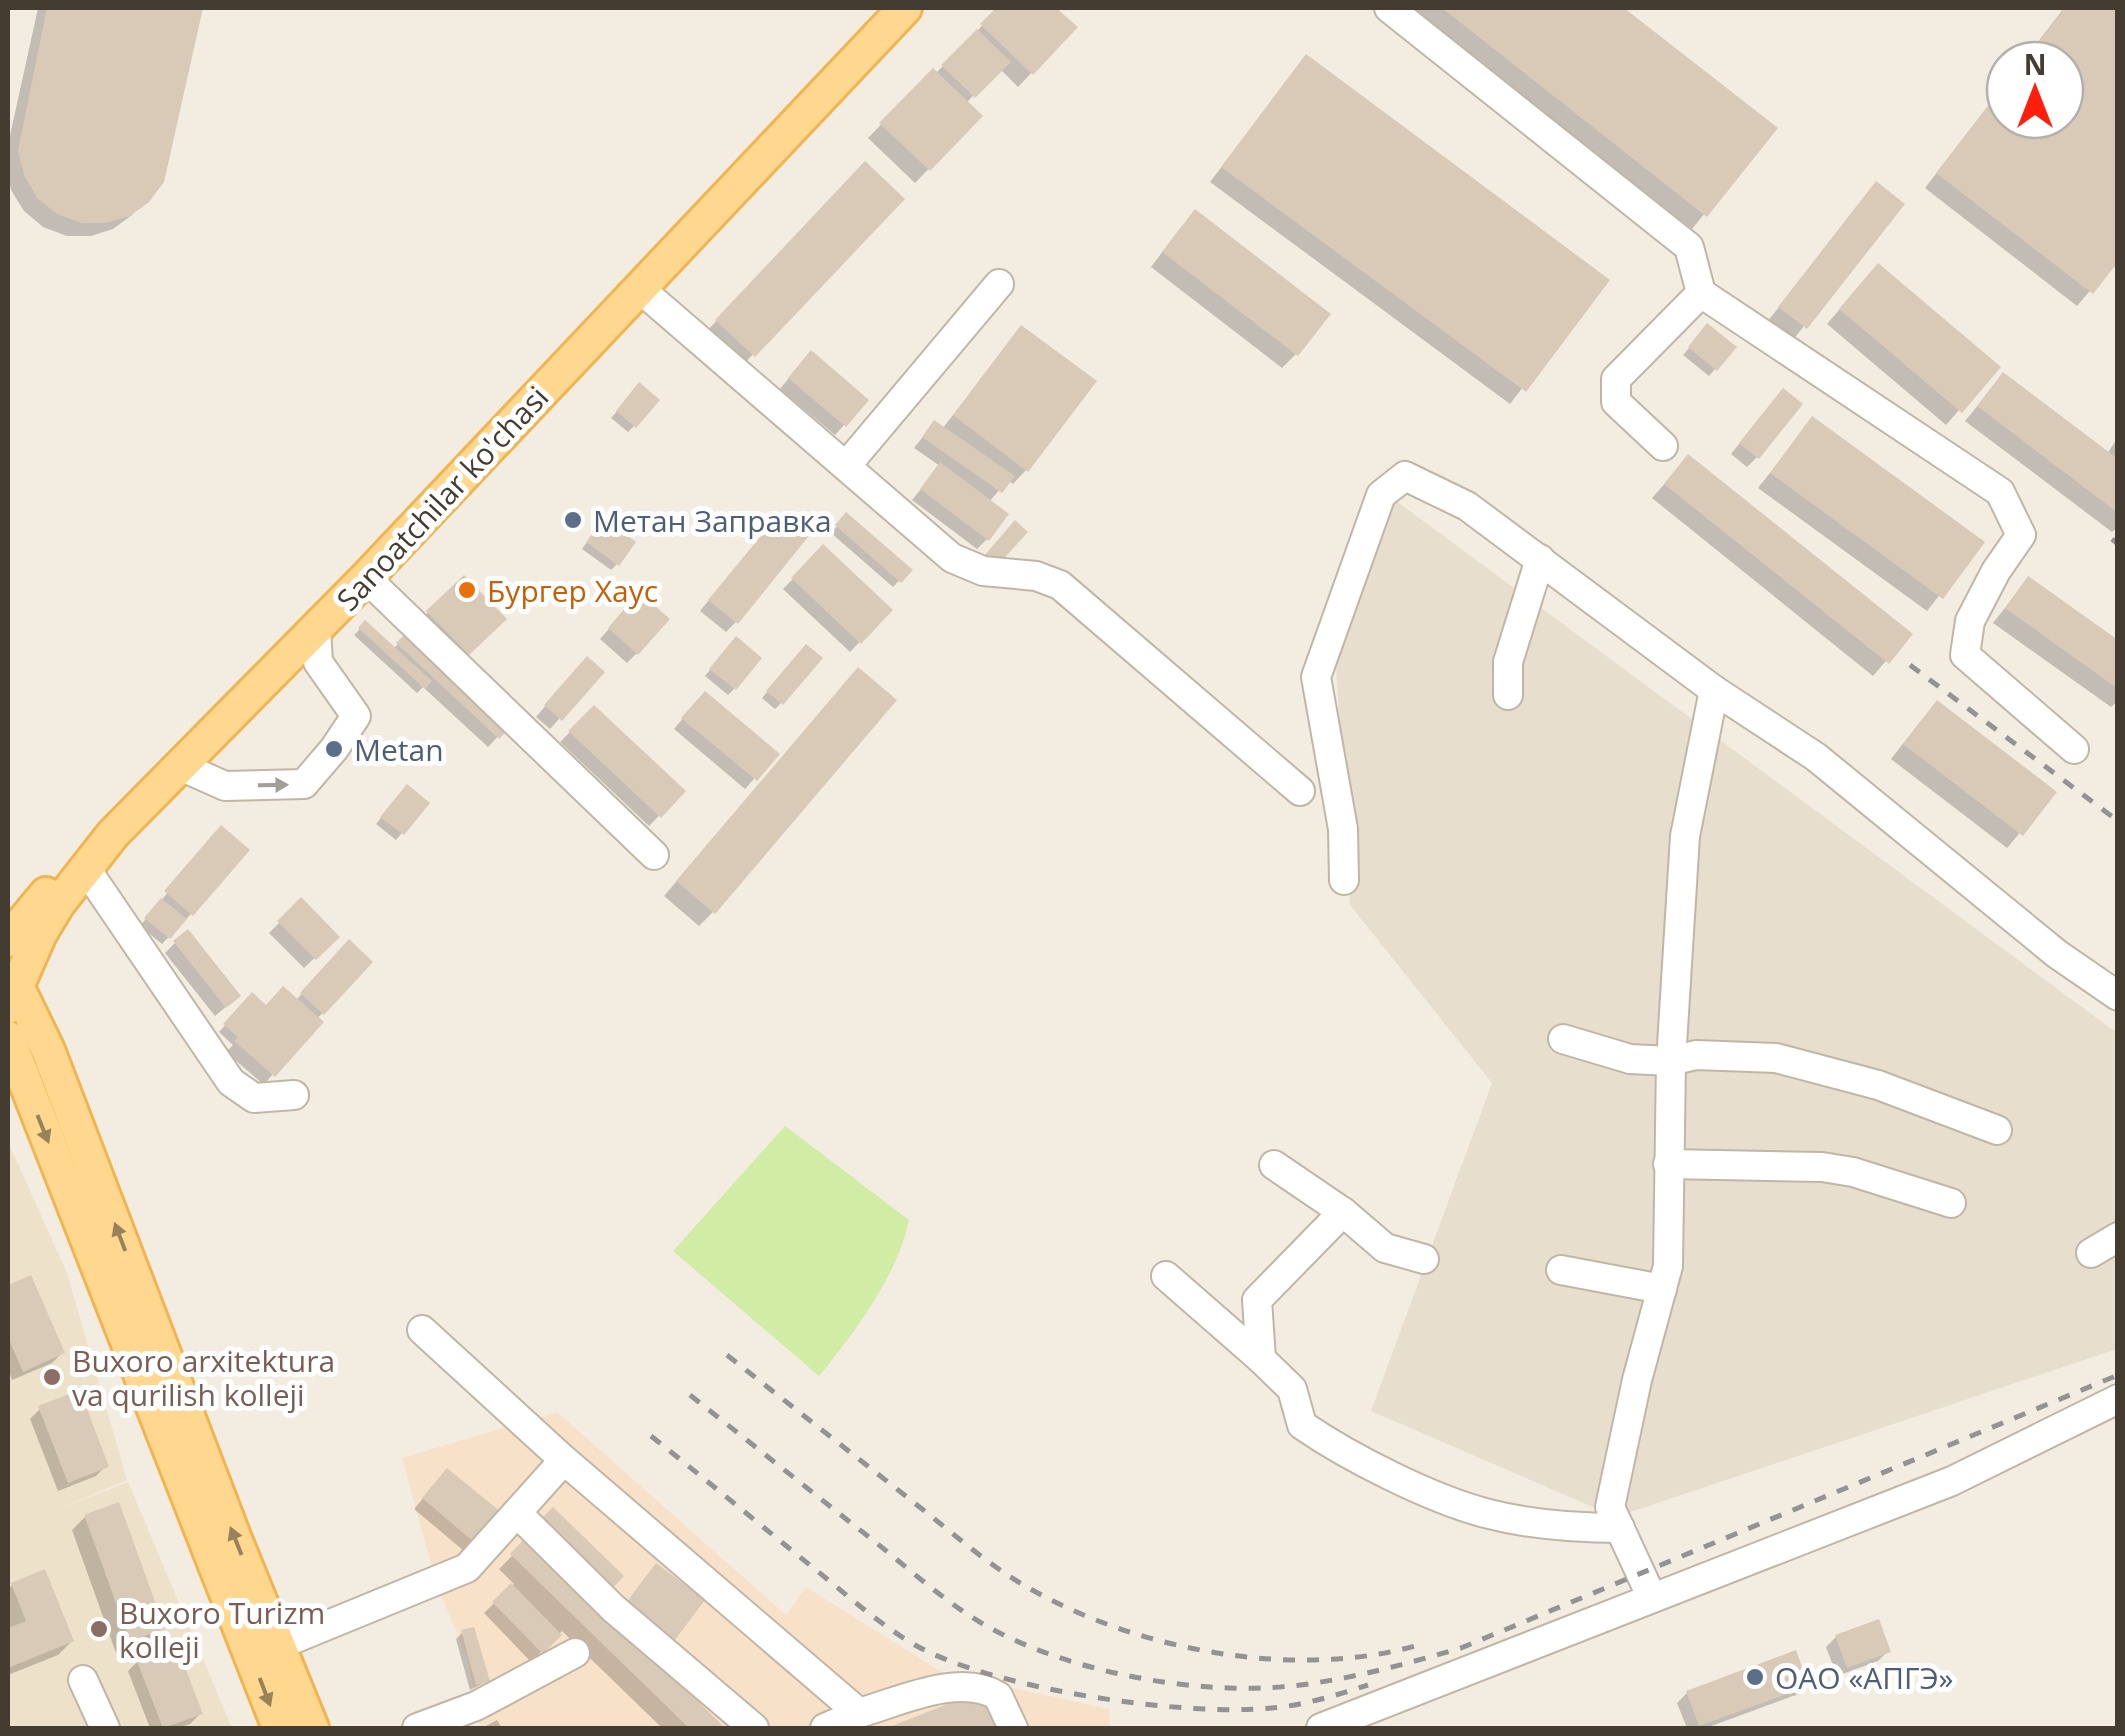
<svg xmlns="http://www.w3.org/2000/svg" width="2125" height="1736" viewBox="0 0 2125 1736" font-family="'Open Sans',sans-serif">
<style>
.residential{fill:#e7dece}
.commercial{fill:#f8e1c9}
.education{fill:#eee1c9}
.green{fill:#d1eca4}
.shadow{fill:#0003}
.building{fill:#d9cab8}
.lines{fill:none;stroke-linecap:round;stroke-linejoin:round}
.minor-casing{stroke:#c1b6a6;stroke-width:32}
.major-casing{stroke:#f0b552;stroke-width:38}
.minor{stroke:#fff;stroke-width:28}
.major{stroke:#ffd78e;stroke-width:32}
.rail{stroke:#939393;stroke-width:5;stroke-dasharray:12 12;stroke-linecap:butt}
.oneway{fill:#a29e98}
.oneway2{fill:#98825b}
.service-dot{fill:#5c6f8a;stroke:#fff;stroke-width:4}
.food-dot{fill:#e8710a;stroke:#fff;stroke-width:4}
.education-dot{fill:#8d6e63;stroke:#fff;stroke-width:4}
.labels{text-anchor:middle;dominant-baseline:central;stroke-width:10;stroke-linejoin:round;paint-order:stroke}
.street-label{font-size:30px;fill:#443c31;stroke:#fff}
.service-label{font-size:30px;fill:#4e5e75;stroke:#fff;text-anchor:start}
.food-label{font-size:30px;fill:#c56008;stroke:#fff;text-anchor:start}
.education-label{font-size:30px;fill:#785e54;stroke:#fff;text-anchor:start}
</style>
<rect width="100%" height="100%" fill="#f3ece1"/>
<polygon class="residential" points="1384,492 2117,1033 2117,1349 1616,1517 1371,1411 1492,1083 1350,905 1335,646"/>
<polygon class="commercial" points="557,1412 786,1615 806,1587 943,1673 1109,1709 1110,1728 480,1728 468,1659 437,1586 402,1458"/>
<polygon class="education" points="8,1142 67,1273 127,1480 53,1511 128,1482 232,1728 8,1728"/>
<path class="green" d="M 785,1126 L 909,1220 C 898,1275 854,1333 819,1376 L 673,1251 Z"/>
<g class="shadow">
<polygon points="38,8 200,8 161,181 132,215 113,229 91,236 67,236 43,227 24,211 11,190 8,175 9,140"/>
<polygon points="998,8 1052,8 1075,27 1018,87 1000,69 966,103 980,116 915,183 868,138 933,71 935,74 969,40"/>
<polygon points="1411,8 1620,8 1774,129 1692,229"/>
<polygon points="2064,8 2118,8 2118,258 2077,306 1925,188 2005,84 2005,120 2065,120 2065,60 2024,60"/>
<polygon points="1306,57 1606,280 1510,404 1210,182"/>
<polygon points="865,165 901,199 739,369 703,335"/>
<polygon points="1876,185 1901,204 1792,341 1767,322"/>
<polygon points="1182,226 1296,354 1282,368 1151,267"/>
<polygon points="1865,280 1997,367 1946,425 1827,324"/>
<polygon points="1022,328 1026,470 1013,484 1008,480 989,502 987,539 977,549 912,500 940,466 914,448 934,423 942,429"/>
<polygon points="1702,333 1733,348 1709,376 1683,355"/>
<polygon points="801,363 844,425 835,435 780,389"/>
<polygon points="2003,375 2107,454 2118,437 2118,527 2112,532 1965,421"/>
<polygon points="634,392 634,426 628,432 611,418"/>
<polygon points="1774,401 1757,457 1747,467 1731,454"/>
<polygon points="1812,420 1981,543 1927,611 1758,488"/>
<polygon points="1688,457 1909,634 1873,676 1652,498"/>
<polygon points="847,516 909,570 893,587 831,533"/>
<polygon points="598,527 617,564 611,570 582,549"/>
<polygon points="769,527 736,622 726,632 700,611"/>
<polygon points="823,548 890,610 850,652 783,589"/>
<polygon points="464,578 504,619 458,663 418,622"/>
<polygon points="2028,579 2118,643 2118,701 2111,707 1993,623"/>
<polygon points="630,605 637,653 627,663 600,639"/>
<polygon points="365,624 393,649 406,636 505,729 488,747 423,687 417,693 354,635"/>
<polygon points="730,646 734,689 728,695 705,676"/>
<polygon points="800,653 781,703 775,709 762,698"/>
<polygon points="577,669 601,672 550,729 536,717"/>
<polygon points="845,684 713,912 699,926 664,896"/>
<polygon points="695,704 776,754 745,789 674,729"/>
<polygon points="594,708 682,792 649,826 560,742"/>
<polygon points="1924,717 2053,793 2007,848 1891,759"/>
<polygon points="401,793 427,803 396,840 376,824"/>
<polygon points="212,839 191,914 162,944 140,926"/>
<polygon points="301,901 337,937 304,968 269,933"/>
<polygon points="175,943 228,1005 215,1016 165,953"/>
<polygon points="339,953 370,962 317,1019 264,1085 226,1052 233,1045 219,1032 252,996 266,1008 296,1000"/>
<polygon points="30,1278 62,1353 52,1363 12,1380 8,1368 8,1287"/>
<polygon points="40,1409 106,1466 96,1476 58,1491 30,1419"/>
<polygon points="438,1481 474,1541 464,1551 414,1509"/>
<polygon points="85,1517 162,1628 149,1642 116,1653 72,1530"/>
<polygon points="528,1540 719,1725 716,1728 662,1728 562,1631 531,1662 484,1613 514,1584 499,1569"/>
<polygon points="12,1585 72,1641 58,1655 8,1675 8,1631 11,1629 8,1620 8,1590"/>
<polygon points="462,1633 487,1681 470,1690 456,1639"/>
<polygon points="1836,1637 1888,1651 1878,1661 1837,1676 1826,1647"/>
<polygon points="138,1661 200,1714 190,1724 177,1728 150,1728 128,1671"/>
<polygon points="1806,1685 1796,1695 1706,1728 1687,1728 1677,1703 1687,1693"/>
<polygon points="984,1692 999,1728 893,1728"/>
<polygon points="497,1720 502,1728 481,1728 482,1728"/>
</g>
<g class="building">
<polygon points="47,8 203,8 164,182 149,202 130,216 106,223 82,223 57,214 37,198 24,175 18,150"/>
<polygon points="996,8 1056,8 1078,27 1033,75 980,24"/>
<polygon points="1442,8 1624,8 1778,128 1707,217"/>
<polygon points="2065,8 2118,8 2118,262 2093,294 1936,173 2005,84 2005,120 2065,120 2065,60 2024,60"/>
<polygon points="977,29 1011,62 975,98 941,65"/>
<polygon points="1306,54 1610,280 1526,392 1221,167"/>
<polygon points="933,68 983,116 930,171 879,123"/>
<polygon points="865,161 905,199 755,357 715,320"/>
<polygon points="1876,181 1905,204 1807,329 1778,307"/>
<polygon points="1195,209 1331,314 1298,356 1162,252"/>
<polygon points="1878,263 2001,367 1962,413 1839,309"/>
<polygon points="1707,323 1737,347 1717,371 1688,347"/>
<polygon points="1021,325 1097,381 1028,472 953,415"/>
<polygon points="811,350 869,400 846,427 788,378"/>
<polygon points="2003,372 2118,459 2118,513 1977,406"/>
<polygon points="639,382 660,400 636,428 616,411"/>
<polygon points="1783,388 1803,404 1759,459 1739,443"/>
<polygon points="1812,416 1985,542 1943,599 1770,473"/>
<polygon points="934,420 1015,476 1002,493 922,437"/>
<polygon points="1688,454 1913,634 1889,664 1664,484"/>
<polygon points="940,462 1009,514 989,541 920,489"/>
<polygon points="846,512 913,570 901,583 835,525"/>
<polygon points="779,514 808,537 738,624 708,600"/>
<polygon points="604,518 636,542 619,566 586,542"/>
<polygon points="1015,520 1028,532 995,568 983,557"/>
<polygon points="823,544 893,610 861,644 791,578"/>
<polygon points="464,575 507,619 469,655 426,611"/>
<polygon points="2028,576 2118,640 2118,689 2005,608"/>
<polygon points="639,592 670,619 638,655 608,628"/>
<polygon points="365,620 432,681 425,689 358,628"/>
<polygon points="406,633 509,729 499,739 396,643"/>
<polygon points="736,636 762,658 736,690 709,669"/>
<polygon points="806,644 823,658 783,705 766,691"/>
<polygon points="587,656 605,672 562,721 544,705"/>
<polygon points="858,667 897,700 715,914 676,881"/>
<polygon points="705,691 780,754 757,781 681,718"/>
<polygon points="1937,700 2057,792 2023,836 1903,744"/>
<polygon points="594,705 686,791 661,818 568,731"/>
<polygon points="407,784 430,803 404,835 380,817"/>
<polygon points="221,825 250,850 193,916 164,891"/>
<polygon points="301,897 340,937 316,960 277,921"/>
<polygon points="161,898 187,919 170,939 144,918"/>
<polygon points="188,929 241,996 226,1008 173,941"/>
<polygon points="349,939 373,962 324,1015 300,993"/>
<polygon points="283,986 324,1022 275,1077 234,1041 238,1037 223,1024 252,992 266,1005"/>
<polygon points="31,1275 65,1353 23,1372 8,1337 8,1285"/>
<polygon points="80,1390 109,1467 68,1483 38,1406"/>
<polygon points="447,1468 501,1512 475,1543 422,1498"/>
<polygon points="119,1502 165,1629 130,1641 84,1515"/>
<polygon points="553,1507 624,1576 605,1596 534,1526"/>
<polygon points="528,1535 722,1725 719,1728 689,1728 510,1554"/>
<polygon points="656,1563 705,1600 674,1641 625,1604"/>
<polygon points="45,1569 74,1641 8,1668 8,1628 26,1621 11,1583"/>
<polygon points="511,1583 562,1635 543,1654 492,1602"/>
<polygon points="1879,1619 1891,1652 1847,1668 1835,1635"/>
<polygon points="474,1627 490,1681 476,1685 461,1630"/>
<polygon points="176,1644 203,1714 163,1728 136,1659"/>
<polygon points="1796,1650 1809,1686 1699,1726 1686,1691"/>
<polygon points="985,1689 1001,1728 887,1728"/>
</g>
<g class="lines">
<g class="minor-casing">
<g id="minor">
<polyline points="1389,8 1689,247 1701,293 2000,492 2021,535 1996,571 1970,621 1965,655 2074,749"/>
<polyline points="639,288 952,558 983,571 1036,576 1060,585 1300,791"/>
<polyline points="1663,446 1616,402 1616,379 1701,293"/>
<polyline points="846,466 999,284"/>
<polyline points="366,578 654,855"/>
<polyline points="1508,695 1508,662 1540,559"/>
<polyline points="180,766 225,786 304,784 334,749 356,716 318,662 316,629"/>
<polyline points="86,869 231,1082 254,1098 294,1095"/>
<polyline points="1344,880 1343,829 1316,677 1381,495 1405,476 1467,506 1714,690 1816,757 2057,954 2118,996"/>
<polyline points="1563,1039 1630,1059 1671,1061 1696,1055 1776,1058 1878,1085 1997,1130"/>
<polyline points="1668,1164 1822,1167 1853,1172 1951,1203"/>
<polyline points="1274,1165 1343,1212 1385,1248 1424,1259"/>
<path d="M 1343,1212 L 1257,1300 L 1261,1359 L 1292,1389 L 1302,1425 C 1350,1458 1433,1500 1489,1514 C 1532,1525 1576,1528 1620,1528"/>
<polyline points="2091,1253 2118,1237"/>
<polyline points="1561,1270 1662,1289"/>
<polyline points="1166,1276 1261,1359"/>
<polyline points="422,1330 564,1460"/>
<polyline points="517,1513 613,1608 754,1728"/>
<polyline points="1652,1598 1610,1507 1637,1380 1668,1266 1671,1061 1685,836 1714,690"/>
<path d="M 279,1645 L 467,1568 L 564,1460 L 859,1713 C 898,1702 960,1672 998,1696 L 1013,1728"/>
<polyline points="83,1680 105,1728"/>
<polyline points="417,1728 476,1706 575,1653"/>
<polyline points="825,1728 859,1713"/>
<polyline points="1321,1728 1952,1481 2118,1399"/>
</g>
</g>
<g class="major-casing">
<g id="major">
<polyline points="8,940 46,894"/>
<polyline points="8,983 16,984 48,1050 235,1539 312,1728"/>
<polyline points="8,1007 40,934 58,904 113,834 366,578 905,8"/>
<polyline points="8,1038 279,1728"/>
</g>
</g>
<use href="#minor" class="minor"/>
<use href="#major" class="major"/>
<g class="rail">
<polyline points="2112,539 2118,544"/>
<polyline points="1910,665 2118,821"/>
<path d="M 727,1355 C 790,1405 854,1455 917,1505 C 953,1533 988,1565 1027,1587 C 1138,1651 1298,1681 1422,1644"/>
<path d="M 690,1395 C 752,1444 813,1493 874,1541 C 909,1569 944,1601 983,1624 C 1066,1672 1197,1696 1291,1686 C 1349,1680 1405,1664 1461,1648 L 2118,1375"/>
<path d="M 651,1436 C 705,1479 758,1523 811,1566 C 845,1593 877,1623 915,1645 C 993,1689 1182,1717 1272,1708 C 1305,1705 1337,1695 1368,1685"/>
</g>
</g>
<defs><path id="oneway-solid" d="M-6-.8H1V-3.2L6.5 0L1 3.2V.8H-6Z" transform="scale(2.5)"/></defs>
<use class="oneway" href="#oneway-solid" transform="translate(273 785) rotate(-1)"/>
<g class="oneway2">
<use href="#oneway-solid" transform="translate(43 1129) rotate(68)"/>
<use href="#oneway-solid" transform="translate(120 1237) rotate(-111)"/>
<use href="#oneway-solid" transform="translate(236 1541) rotate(-112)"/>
<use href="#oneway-solid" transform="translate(265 1692) rotate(69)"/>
</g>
<g class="service-dot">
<circle cx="573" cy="520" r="10"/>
<circle cx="334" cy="749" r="10"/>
<circle cx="1755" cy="1677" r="10"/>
</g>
<circle class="food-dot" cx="467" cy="590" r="10"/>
<g class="education-dot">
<circle cx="52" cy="1377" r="10"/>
<circle cx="99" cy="1629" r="10"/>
</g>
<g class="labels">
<g class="street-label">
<text transform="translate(442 498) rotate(-47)">Sanoatchilar ko'chasi</text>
</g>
<g class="service-label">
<text x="593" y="520">Метан Заправка</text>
<text x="354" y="749">Metan</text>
<text x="1775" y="1677">ОАО «АПГЭ»</text>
</g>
<g class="food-label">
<text x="487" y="590">Бургер Хаус</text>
</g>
<g class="education-label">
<text x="72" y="1360">Buxoro arxitektura<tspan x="72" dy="34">va qurilish kolleji</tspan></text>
<text x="119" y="1612">Buxoro Turizm<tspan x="119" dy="34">kolleji</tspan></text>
</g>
</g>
<rect width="2125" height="1736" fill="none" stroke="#443c31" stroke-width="20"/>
<g transform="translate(2035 90)"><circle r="48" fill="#ffffff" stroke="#b4b1ad" stroke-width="2.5"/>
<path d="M0-8L18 38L0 25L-18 38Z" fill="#ff1f0c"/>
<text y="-15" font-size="28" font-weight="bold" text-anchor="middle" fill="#443c31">N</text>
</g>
</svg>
